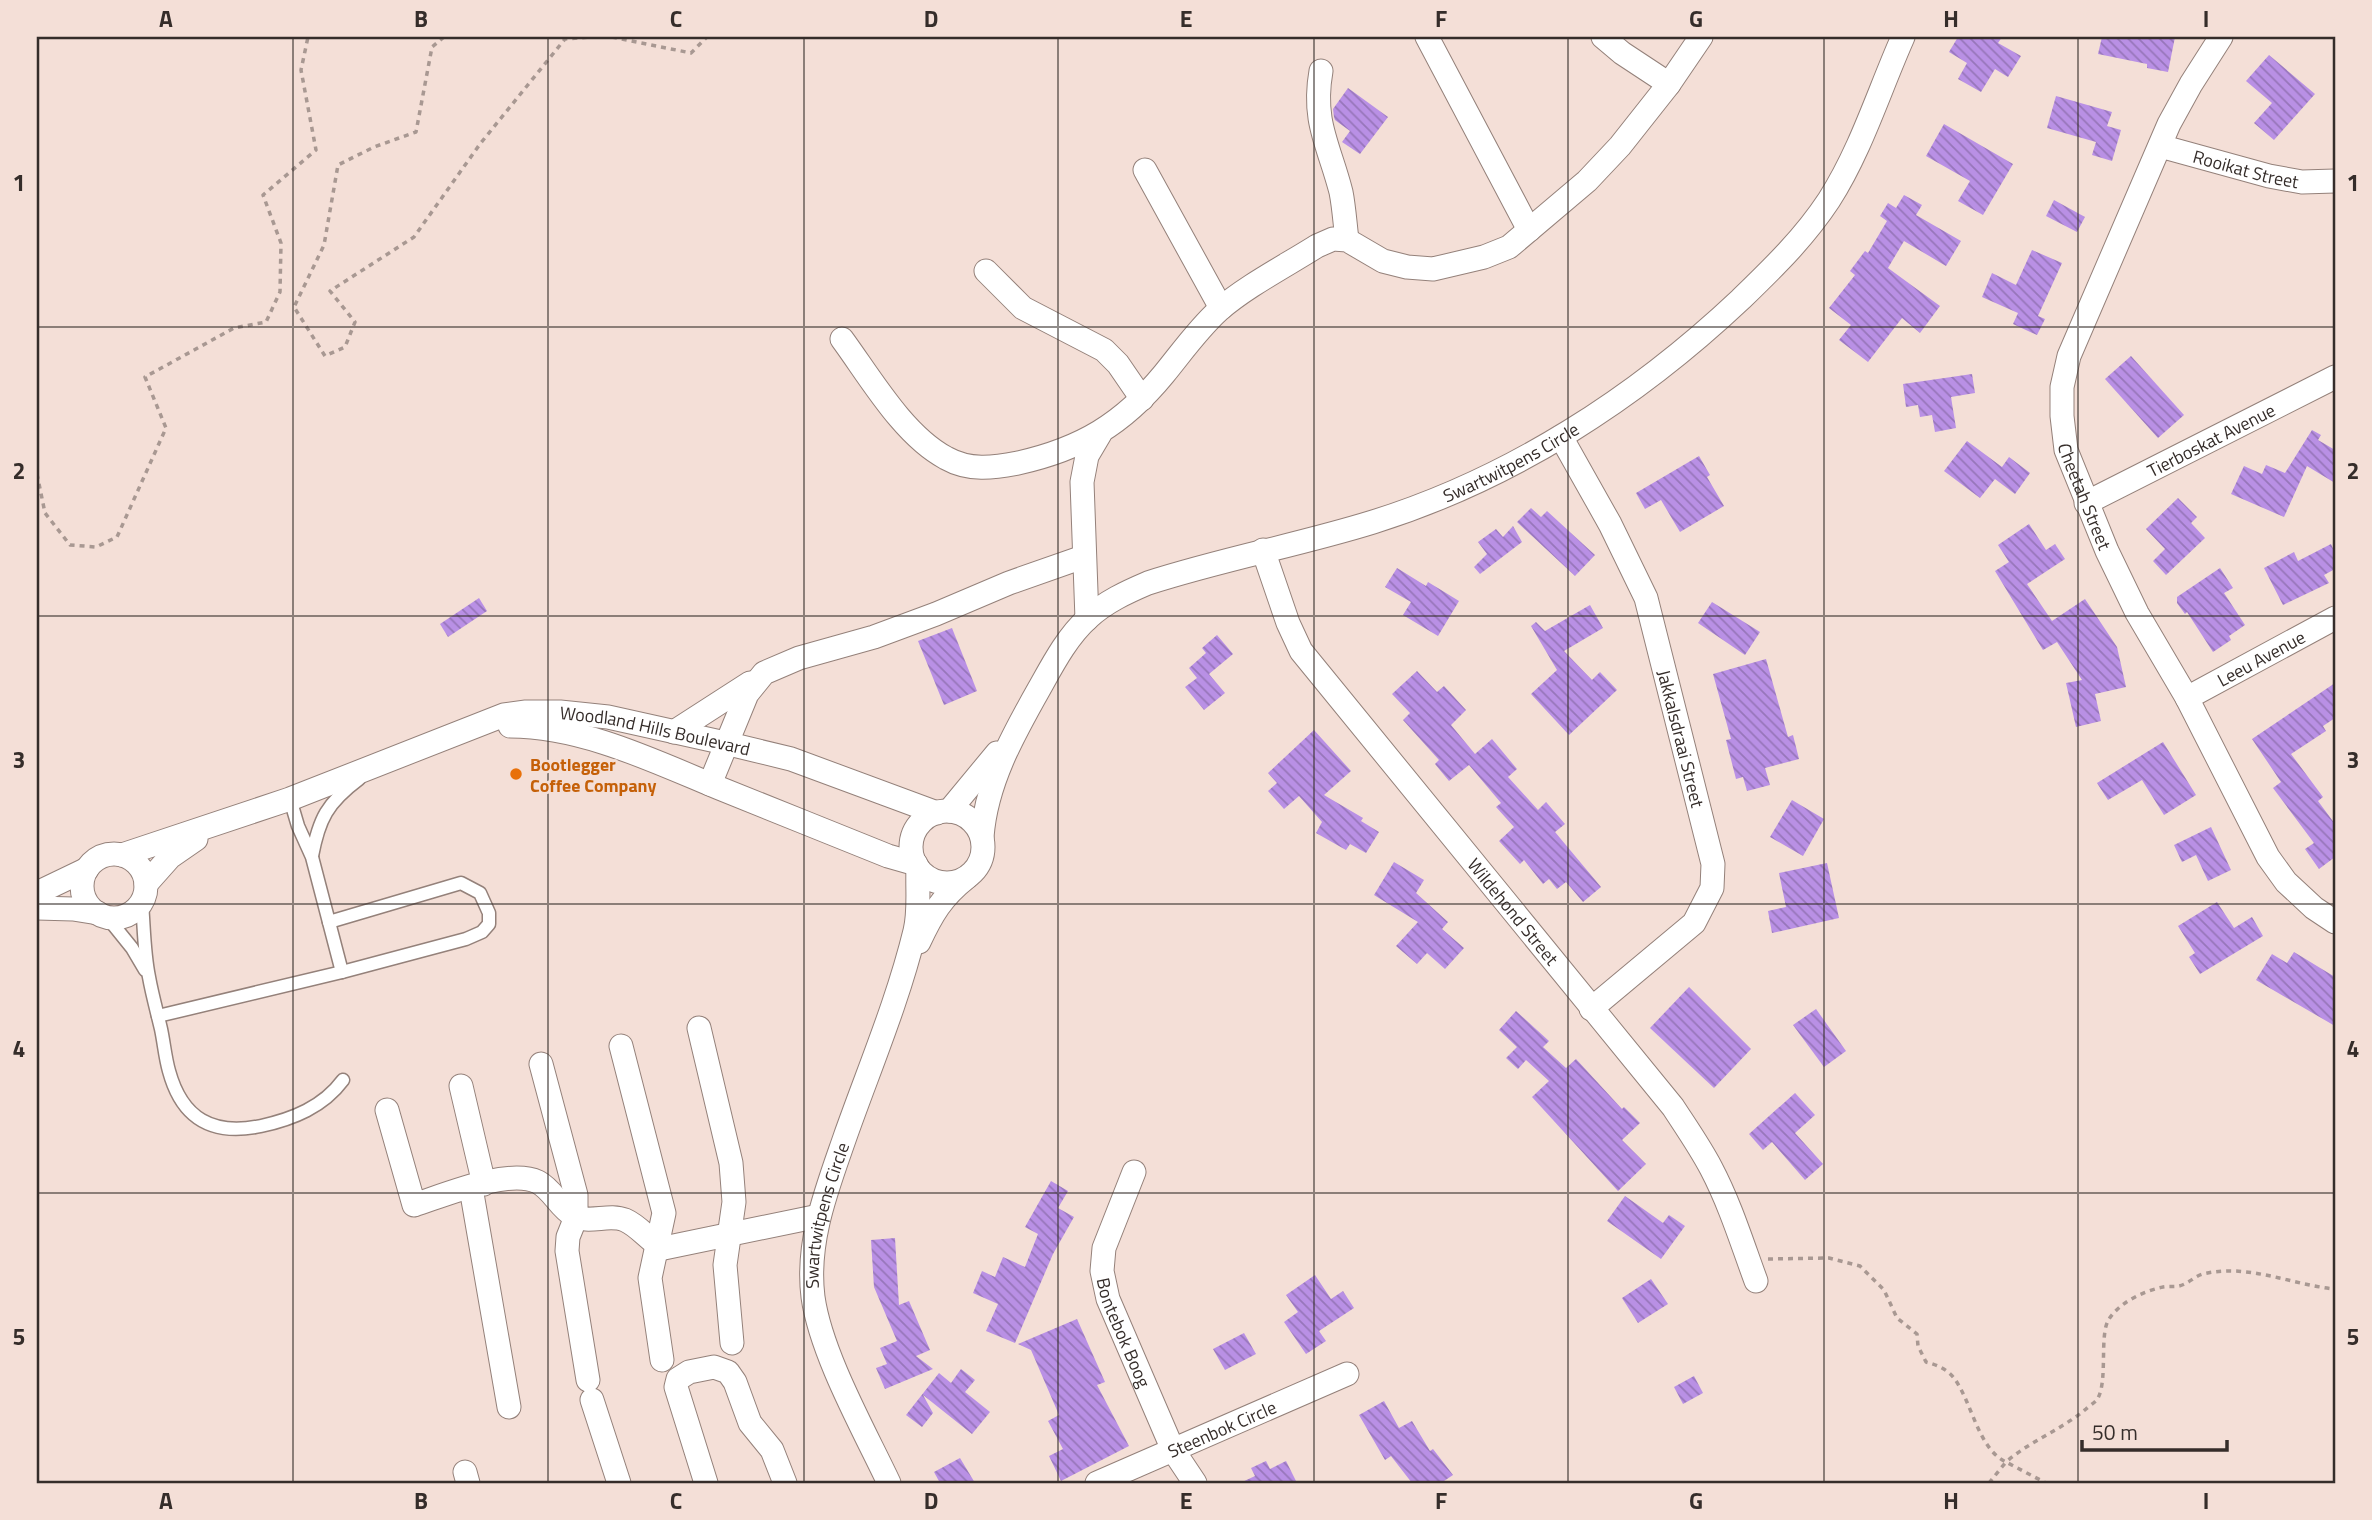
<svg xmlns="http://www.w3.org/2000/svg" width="2372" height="1520" viewBox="0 0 2372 1520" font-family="'Titillium Web',sans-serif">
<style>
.building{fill:url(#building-back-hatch)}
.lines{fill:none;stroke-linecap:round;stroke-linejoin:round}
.lane-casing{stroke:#94817a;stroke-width:15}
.street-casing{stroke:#94817a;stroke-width:25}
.path{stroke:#a89892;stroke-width:3.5;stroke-dasharray:5 5;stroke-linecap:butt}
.lane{stroke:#fff;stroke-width:12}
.street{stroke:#fff;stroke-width:23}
.grid{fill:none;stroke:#352d2a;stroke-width:2;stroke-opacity:0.55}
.food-dot{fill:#e8710a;stroke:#f4dfd7;stroke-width:2.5}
.labels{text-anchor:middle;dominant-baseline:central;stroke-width:5;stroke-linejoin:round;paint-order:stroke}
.street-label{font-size:18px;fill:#352d2a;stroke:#f4dfd7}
.food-label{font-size:18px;font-weight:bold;fill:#c56008;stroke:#f4dfd7;text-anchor:start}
.neatline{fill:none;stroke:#352d2a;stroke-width:2.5}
.grid-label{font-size:23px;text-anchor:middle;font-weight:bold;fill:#352d2a}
</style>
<defs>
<pattern id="building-back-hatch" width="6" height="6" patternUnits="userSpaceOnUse" patternTransform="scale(1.75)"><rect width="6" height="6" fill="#b990e5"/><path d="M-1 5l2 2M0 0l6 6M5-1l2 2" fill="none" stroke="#9776ba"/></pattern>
</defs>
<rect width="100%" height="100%" fill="#f4dfd7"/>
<g class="building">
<polygon points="1958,37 2002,37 1998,43 2021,56 2008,77 1995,69 1981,92 1958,79 1967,63 1949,52"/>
<polygon points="2102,37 2175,37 2168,72 2147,68 2147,64 2098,54"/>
<polygon points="2269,55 2315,94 2274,140 2254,123 2272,103 2246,81"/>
<polygon points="1348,88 1388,117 1360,154 1342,142 1350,131 1335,120 1334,117 1333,109"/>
<polygon points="2056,96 2112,112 2107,126 2121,130 2112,161 2092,155 2096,142 2047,128"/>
<polygon points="1944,124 2013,164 1983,215 1958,201 1970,181 1926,156"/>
<polygon points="1904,195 1922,205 1916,215 1961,241 1946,266 1904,241 1888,268 1940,306 1920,333 1902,318 1868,362 1839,340 1851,325 1829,308 1855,275 1850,271 1865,251 1868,253 1887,221 1880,216 1888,203 1896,208"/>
<polygon points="2054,200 2085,217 2077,232 2046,216"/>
<polygon points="2032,250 2062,263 2038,316 2045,319 2037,335 2013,324 2018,313 1982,297 1992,273 2016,285"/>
<polygon points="2131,356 2184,415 2158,438 2105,379"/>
<polygon points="1972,374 1975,393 1951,397 1956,428 1935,432 1932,415 1920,417 1918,405 1906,407 1903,384"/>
<polygon points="2312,430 2321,435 2318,440 2335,450 2335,483 2307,466 2284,517 2231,494 2244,466 2262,474 2266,465 2285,473"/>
<polygon points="1967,441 2002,467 2009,457 2030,473 2015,494 1995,479 1980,498 1944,471"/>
<polygon points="1699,456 1710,475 1707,477 1724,506 1680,532 1661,500 1645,509 1636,493"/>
<polygon points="2178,498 2197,517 2191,523 2205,538 2166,575 2153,561 2165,549 2146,529"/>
<polygon points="1531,508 1541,517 1547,511 1595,555 1575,576 1517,522"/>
<polygon points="2029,524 2046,550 2055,544 2065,559 2027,584 2052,621 2085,599 2117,647 2126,687 2095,694 2101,721 2076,727 2066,683 2082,680 2057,642 2043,650 1995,571 2009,562 1998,545"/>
<polygon points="1513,526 1522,542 1480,574 1474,567 1487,554 1478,542 1496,529 1503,537"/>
<polygon points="2331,544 2335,553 2335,569 2324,575 2329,583 2283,605 2264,568 2294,552 2298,561"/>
<polygon points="1397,568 1426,586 1428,582 1459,601 1438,636 1403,615 1411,602 1385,587"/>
<polygon points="2220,568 2233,588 2224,593 2245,625 2229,636 2231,640 2213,652 2187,612 2185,614 2177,603 2177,597"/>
<polygon points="479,598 487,611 448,637 440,624"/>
<polygon points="1712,602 1760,632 1745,655 1698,623"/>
<polygon points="1590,605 1603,628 1564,651 1592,680 1600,672 1617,690 1569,735 1531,694 1557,670 1531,626 1536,622 1545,631"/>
<polygon points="952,628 977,691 944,705 918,641"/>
<polygon points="1217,635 1233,654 1209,674 1225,693 1204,710 1185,687 1197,678 1189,668 1206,653 1202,648"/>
<polygon points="1766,659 1788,737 1793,735 1799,759 1765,768 1770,785 1747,791 1743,777 1736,779 1726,740 1731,739 1713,674"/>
<polygon points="1417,671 1437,692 1444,686 1466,710 1451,725 1475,754 1492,739 1517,769 1508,777 1538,810 1546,802 1565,824 1555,832 1601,887 1583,902 1566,882 1557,889 1549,879 1543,884 1524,860 1520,864 1499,841 1514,827 1496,807 1501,803 1469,765 1449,781 1435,764 1439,760 1403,720 1410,713 1392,694"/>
<polygon points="2335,683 2335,718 2323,726 2326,731 2291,754 2323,797 2318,801 2335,824 2335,857 2319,869 2305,849 2314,843 2273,788 2281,782 2252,739"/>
<polygon points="1314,730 1351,771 1324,795 1363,818 1361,821 1379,832 1366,853 1350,844 1346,850 1316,833 1322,822 1299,796 1284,809 1268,791 1277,783 1268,773"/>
<polygon points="2163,742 2196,795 2164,815 2142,780 2108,800 2097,783"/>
<polygon points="1792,800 1824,819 1803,856 1770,837"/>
<polygon points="2211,827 2231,870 2208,881 2196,855 2182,862 2174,845"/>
<polygon points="1394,862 1424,880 1416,893 1448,922 1442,929 1464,948 1445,969 1427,953 1417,964 1396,946 1418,922 1374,895"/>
<polygon points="1827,863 1839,918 1772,933 1768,911 1786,907 1779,873"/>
<polygon points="2217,902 2234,928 2252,917 2263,936 2200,974 2189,957 2195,953 2178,926"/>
<polygon points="2294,952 2335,977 2335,1026 2256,980 2272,954 2287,963"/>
<polygon points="1689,987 1751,1049 1714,1088 1650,1028"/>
<polygon points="1816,1009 1846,1051 1824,1067 1793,1025"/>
<polygon points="1516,1011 1549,1041 1543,1047 1566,1068 1576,1059 1622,1109 1624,1107 1640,1123 1622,1140 1646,1164 1618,1191 1532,1097 1549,1081 1526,1060 1518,1069 1506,1058 1517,1047 1499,1030"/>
<polygon points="1795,1093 1815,1115 1795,1133 1823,1164 1805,1180 1772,1142 1763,1150 1749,1134"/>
<polygon points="1051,1181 1068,1191 1058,1208 1074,1217 1053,1254 1015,1343 986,1331 998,1304 973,1293 982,1271 995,1277 1003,1257 1025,1267 1038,1234 1025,1227"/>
<polygon points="1625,1196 1663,1223 1669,1215 1685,1226 1661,1259 1607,1221"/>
<polygon points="895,1238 899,1305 909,1301 930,1350 916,1356 933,1369 885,1389 876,1368 887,1364 880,1348 897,1341 874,1287 871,1240"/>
<polygon points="1315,1275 1331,1299 1343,1291 1354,1308 1319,1331 1326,1341 1306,1354 1284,1322 1298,1312 1286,1295"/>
<polygon points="1651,1279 1668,1304 1638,1323 1622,1298"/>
<polygon points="1077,1319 1105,1382 1097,1385 1129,1446 1061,1481 1049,1456 1063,1449 1048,1421 1059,1415 1031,1350 1018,1344"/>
<polygon points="1244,1333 1256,1354 1225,1370 1213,1349"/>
<polygon points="961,1369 975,1380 965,1392 990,1412 972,1434 923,1395 933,1413 922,1427 906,1415 939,1373 951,1383"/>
<polygon points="1694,1376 1703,1393 1683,1404 1674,1387"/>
<polygon points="1384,1401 1399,1428 1412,1421 1430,1451 1433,1449 1453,1475 1441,1483 1412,1483 1391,1456 1385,1460 1359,1415"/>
<polygon points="960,1458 975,1483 940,1483 934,1472"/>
<polygon points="1266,1461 1270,1469 1286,1461 1297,1483 1240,1483 1255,1476 1251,1468"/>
</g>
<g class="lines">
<g class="lane-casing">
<g id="lane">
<polyline points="290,799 298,826 312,857 342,972"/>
<path d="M 312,856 C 319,819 327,803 359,779"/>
<path d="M 142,903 C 144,927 144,953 149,977 C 152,994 157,1012 161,1029 C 164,1043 165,1057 169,1071 C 182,1119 213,1136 261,1126 C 293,1119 323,1107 343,1080"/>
<polyline points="107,917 132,948 145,970"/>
<polyline points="158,1016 342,972 466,939 482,932 489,924 489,913 480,893 461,883 329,922"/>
</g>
</g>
<g class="street-casing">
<g id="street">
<polyline points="1427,37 1529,230"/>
<polyline points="1603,37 1622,53 1669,84"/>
<path id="s1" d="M 2221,37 L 2191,84 L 2169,124 L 2069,356 L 2062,387 L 2062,416 L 2066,450 L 2107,551 L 2137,613 L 2187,698 L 2268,857 L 2286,882 L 2314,908 L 2335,922"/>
<path d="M 1321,71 C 1312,122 1329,145 1341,192 C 1344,207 1345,224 1347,240"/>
<path id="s2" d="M 2160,146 L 2269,176 L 2302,182 L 2335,181"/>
<polyline points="1145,170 1221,308"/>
<polyline points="986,271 1023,308 1104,350 1118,364 1142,399"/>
<path d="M 842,339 C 870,377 903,435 946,458 C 969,471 993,468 1018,463 C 1081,449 1123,424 1164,374 C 1182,352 1198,329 1219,310 C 1245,287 1287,265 1317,246 L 1333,239 L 1347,240 L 1383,261 L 1407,267 L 1433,269 L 1484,257 L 1509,247 L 1587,181 L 1620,146 L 1669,84 L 1701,37"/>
<path id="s3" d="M 1561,437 L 1610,524 L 1646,598 L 1713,864 L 1712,888 L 1694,923 L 1591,1009"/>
<path id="s4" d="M 2086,503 L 2335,377"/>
<path id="s5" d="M 1263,550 L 1288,623 L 1301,651 L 1673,1107 C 1686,1127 1700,1147 1711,1168 C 1730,1204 1742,1243 1756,1281"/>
<polyline points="1087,619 1082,482 1087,456 1100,434"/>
<path id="s6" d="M 2187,698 L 2335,618"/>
<path d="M 510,726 C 582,726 654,761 719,788 C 775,811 832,833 888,856 L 916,864"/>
<polyline points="674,732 750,683"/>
<polyline points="710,784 747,694 764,673 799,658 874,637 936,614 1009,583 1083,557"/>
<polyline points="949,811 997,753"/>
<circle cx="947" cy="847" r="36"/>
<path id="s7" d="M 982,837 C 986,783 1013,735 1039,689 C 1053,664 1067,637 1088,618 C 1105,602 1127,592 1148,583 C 1222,559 1299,545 1373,522 C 1511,479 1636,398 1741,299 C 1773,268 1804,238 1829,200 C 1861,150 1879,91 1903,37"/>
<circle cx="114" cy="886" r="32"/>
<path id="s8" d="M 122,855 L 290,799 L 504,715 L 526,712 L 560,712 L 608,717 L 725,743 L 791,759 L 937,813"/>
<polyline points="146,884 170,857 196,839"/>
<polyline points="37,893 87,869"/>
<polyline points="37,908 73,909 98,913"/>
<path d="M 919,942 C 932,914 942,897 966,878"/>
<polyline points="699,1028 731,1163 734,1202 725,1265 732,1343"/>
<polyline points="621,1046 664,1213 650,1278 662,1360"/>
<polyline points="541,1064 576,1195 576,1217 568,1237 567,1251 588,1380"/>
<polyline points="461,1086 484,1184"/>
<path d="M 387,1110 L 414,1205 C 445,1195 508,1168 538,1182 C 553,1190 559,1207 573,1215 C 588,1225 608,1213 625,1220 C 641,1227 649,1242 664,1248 L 819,1216"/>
<path id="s9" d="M 1134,1172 L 1104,1248 L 1102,1271 L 1108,1299 L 1173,1450 L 1195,1483"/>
<polyline points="471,1188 509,1407"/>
<polyline points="592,1400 619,1483"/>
<polyline points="465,1472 468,1483"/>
<polyline points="706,1483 676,1387 678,1379 689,1372 714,1367 728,1372 735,1382 750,1423 772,1450 785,1483"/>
<path id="s10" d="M 889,1483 C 864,1430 821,1354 813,1297 C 806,1241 827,1189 845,1137 C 869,1069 898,1001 915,931 C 920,911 917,889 918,868"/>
<path id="s11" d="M 1097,1483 L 1347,1374"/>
</g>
</g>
<g class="path">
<polyline points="444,37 432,47 416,132 374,147 338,165 324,245 294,307 325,356 345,347 355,322 330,291 414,237 480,144 565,39 592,37"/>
<polyline points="612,37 691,53 707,37"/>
<polyline points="37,474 45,513 70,545 96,547 117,537 166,428 145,377 234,328 266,322 280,292 281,243 263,195 316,150 301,70 308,37"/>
<path d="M 1768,1259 L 1829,1258 L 1860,1266 L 1884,1290 L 1897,1318 L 1917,1334 L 1918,1346 L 1926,1362 C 1937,1365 1947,1369 1954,1378 C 1972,1402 1978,1449 2006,1462 C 2030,1441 2061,1430 2086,1409 C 2089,1406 2096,1402 2098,1398 C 2108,1379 2099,1334 2109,1319 C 2120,1302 2144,1291 2163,1287 C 2169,1286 2174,1287 2179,1286 C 2188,1284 2195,1276 2203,1274 C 2248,1263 2292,1285 2335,1289"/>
<polyline points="1989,1483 2006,1462 2046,1483"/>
</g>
<use href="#lane" class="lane"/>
<use href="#street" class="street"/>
</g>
<path class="grid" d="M 293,37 L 293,1483M 548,37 L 548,1483M 804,37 L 804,1483M 1058,37 L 1058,1483M 1314,37 L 1314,1483M 1568,37 L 1568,1483M 1824,37 L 1824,1483M 2078,37 L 2078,1483M 37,327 L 2335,327M 37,616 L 2335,616M 37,904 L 2335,904M 37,1193 L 2335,1193"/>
<circle class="food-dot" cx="516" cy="774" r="7"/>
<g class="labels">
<g class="street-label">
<text stroke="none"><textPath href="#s2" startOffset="89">Rooikat Street</textPath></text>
<text stroke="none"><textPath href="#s4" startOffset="140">Tierboskat Avenue</textPath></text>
<text stroke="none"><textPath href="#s7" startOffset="700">Swartwitpens Circle</textPath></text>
<text stroke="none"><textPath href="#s1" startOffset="499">Cheetah Street</textPath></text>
<text stroke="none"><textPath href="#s6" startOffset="84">Leeu Avenue</textPath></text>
<text stroke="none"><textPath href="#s8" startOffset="560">Woodland Hills Boulevard</textPath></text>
<text stroke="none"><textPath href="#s3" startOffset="327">Jakkalsdraai Street</textPath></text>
<text stroke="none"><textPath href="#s5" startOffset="444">Wildehond Street</textPath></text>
<text stroke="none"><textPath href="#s10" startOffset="285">Swartwitpens Circle</textPath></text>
<text stroke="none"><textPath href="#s9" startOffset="170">Bontebok Boog</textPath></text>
<text stroke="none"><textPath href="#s11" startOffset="136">Steenbok Circle</textPath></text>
</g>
<g class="food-label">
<text x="530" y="764">Bootlegger<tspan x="530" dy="21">Coffee Company</tspan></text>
</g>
</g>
<rect width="2372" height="1520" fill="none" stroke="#f4dfd7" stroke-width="77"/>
<path d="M2082 1440v10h145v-10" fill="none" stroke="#352d2a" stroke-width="3.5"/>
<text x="2092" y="1440" font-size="21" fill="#352d2a" stroke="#f4dfd7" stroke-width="5" paint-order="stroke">50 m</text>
<rect x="38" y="38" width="2296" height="1444" class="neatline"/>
<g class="grid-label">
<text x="166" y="27">A</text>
<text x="421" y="27">B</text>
<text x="676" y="27">C</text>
<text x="931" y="27">D</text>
<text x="1186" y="27">E</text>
<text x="1441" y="27">F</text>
<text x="1696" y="27">G</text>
<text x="1951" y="27">H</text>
<text x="2206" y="27">I</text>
<text x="19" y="191">1</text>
<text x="2353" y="191">1</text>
<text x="19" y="479">2</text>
<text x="2353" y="479">2</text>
<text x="19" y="768">3</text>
<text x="2353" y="768">3</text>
<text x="19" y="1057">4</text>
<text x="2353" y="1057">4</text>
<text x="19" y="1345">5</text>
<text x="2353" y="1345">5</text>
<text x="166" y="1509">A</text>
<text x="421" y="1509">B</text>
<text x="676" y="1509">C</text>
<text x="931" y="1509">D</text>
<text x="1186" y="1509">E</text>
<text x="1441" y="1509">F</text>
<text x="1696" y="1509">G</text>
<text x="1951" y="1509">H</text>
<text x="2206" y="1509">I</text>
</g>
</svg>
